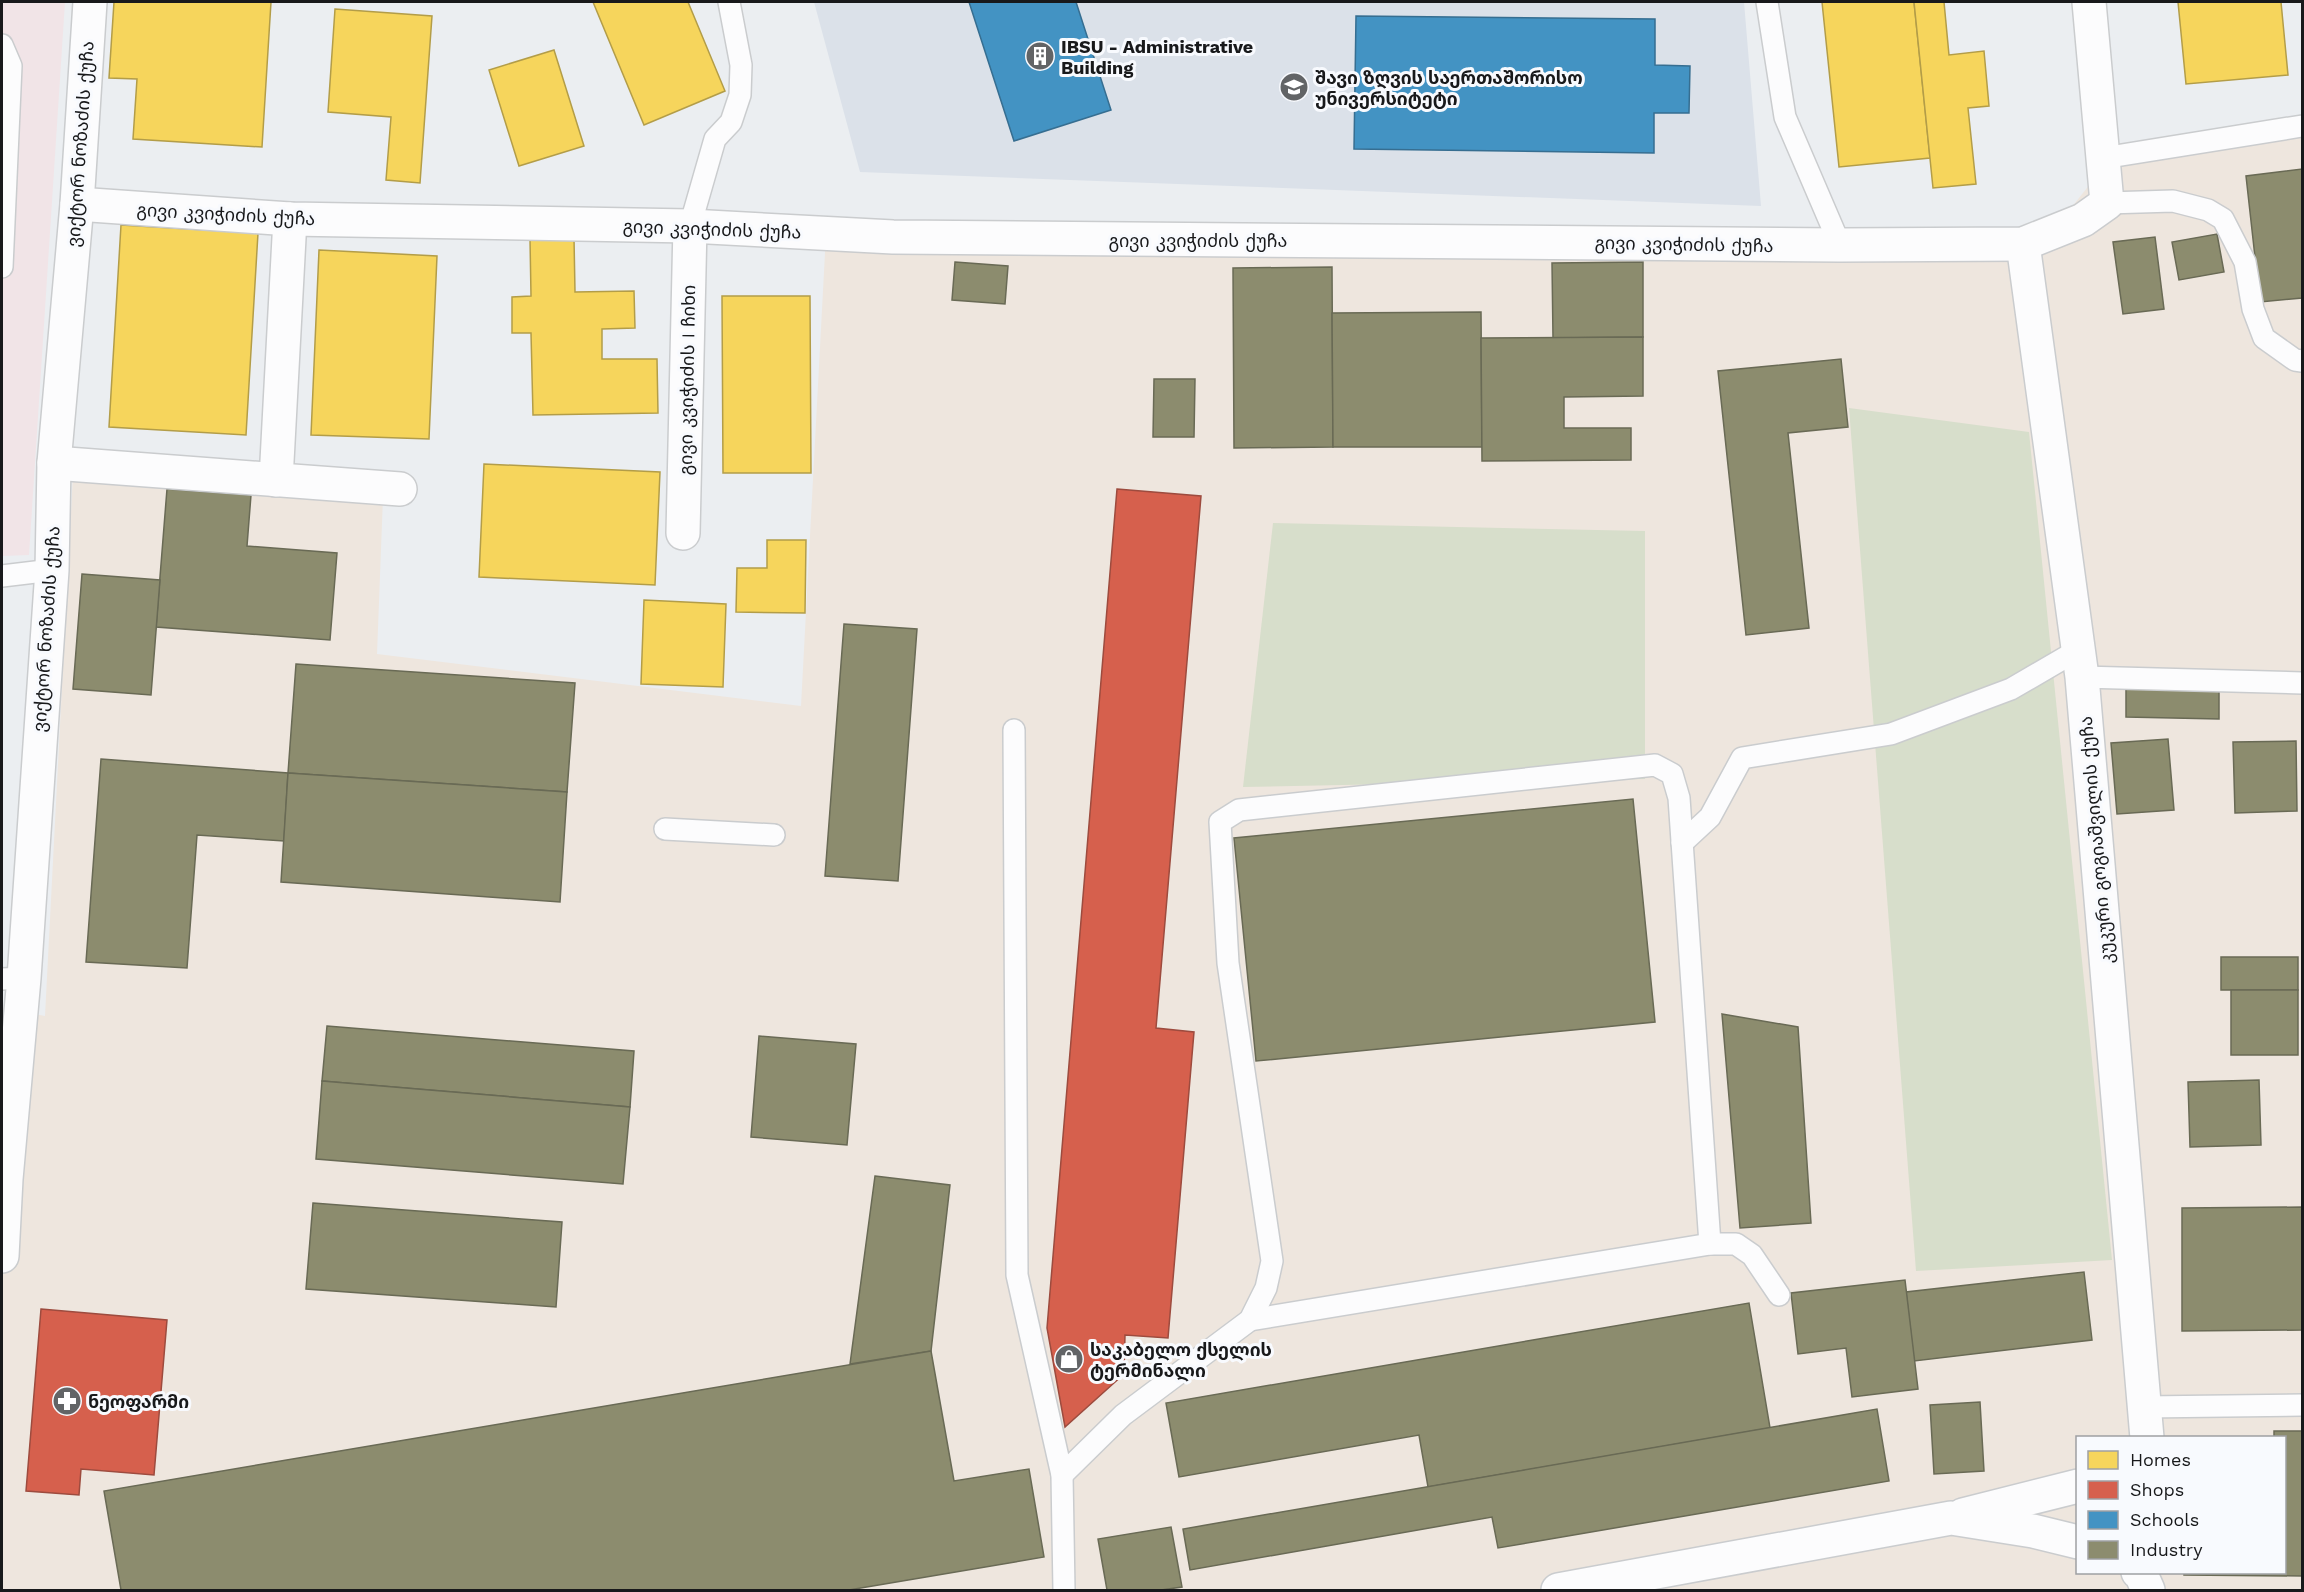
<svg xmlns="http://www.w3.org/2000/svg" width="2304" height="1592" viewBox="0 0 2304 1592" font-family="'Work Sans','Noto Sans Georgian',sans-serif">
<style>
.commercial{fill:#f1e4e7}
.industrial{fill:#eee6de;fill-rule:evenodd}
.built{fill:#dbe1e9}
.green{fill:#d7decb}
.homes{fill:#f6d55c;stroke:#b39d48;stroke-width:1.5}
.shops{fill:#d6604d;stroke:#9d4b3e;stroke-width:1.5}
.schools{fill:#4393c3;stroke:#366e91;stroke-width:1.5}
.industry{fill:#8c8c6e;stroke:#696a55;stroke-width:1.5}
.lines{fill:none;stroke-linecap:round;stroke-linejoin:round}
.service-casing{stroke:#caccce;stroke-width:24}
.minor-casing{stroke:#caccce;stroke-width:36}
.service{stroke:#fcfcfd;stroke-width:21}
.minor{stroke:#fcfcfd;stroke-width:33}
.labels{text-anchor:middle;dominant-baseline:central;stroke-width:6;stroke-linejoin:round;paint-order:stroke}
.poi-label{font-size:18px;font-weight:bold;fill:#18191b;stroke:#f8fafe;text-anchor:start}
.street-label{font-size:18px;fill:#18191b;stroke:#f8fafe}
</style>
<rect width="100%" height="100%" fill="#ebeef1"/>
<polygon class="commercial" points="2,2 65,2 29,555 2,556"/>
<path class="industrial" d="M 2302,115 L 2302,1590 L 2,1590 L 2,1008 L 45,1016 L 73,474 L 383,497 L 377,654 L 801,706 L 826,234 L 2033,256 L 2117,150 ZM 2078,1438 L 2284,1438 L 2284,1572 L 2078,1572 Z"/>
<polygon class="built" points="814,2 1744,2 1761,206 860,172"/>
<g class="green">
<polygon points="1849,408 2029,432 2112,1260 1916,1271"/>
<polygon points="1273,523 1645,531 1645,779 1243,787"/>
</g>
<g class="homes">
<polygon points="114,2 271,2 262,147 133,139 137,79 109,78"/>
<polygon points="593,2 688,2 725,91 644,125"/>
<polygon points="1822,2 1914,2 1930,158 1839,167"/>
<polygon points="1914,2 1944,2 1949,55 1984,51 1989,106 1968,108 1976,184 1933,188"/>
<polygon points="2178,2 2281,2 2288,75 2186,84"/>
<polygon points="335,9 432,16 420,183 386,180 391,117 328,112"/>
<polygon points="554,50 584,146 519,166 489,70"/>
<polygon points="121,225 258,233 246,435 109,427"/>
<polygon points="574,238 575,292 634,291 635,328 602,329 602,359 657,359 658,413 533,415 531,333 512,333 512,297 531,296 530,239"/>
<polygon points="319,250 437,256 429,439 311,435"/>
<polygon points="722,296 810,296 811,473 723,473"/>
<polygon points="484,464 660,472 655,585 479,577"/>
<polygon points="767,540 806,540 805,613 736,612 737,568 767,568"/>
<polygon points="644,600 726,604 723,687 641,684"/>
</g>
<g class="shops">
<polygon points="1117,489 1201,496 1156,1028 1194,1032 1168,1338 1125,1335 1124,1374 1065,1427 1047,1328"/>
<polygon points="41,1309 167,1320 154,1475 81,1469 79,1495 26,1491"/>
</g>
<g class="schools">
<polygon points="969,2 1076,2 1111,110 1014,141"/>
<polygon points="1356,16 1655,19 1655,65 1690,66 1689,113 1654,113 1654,153 1354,149"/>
</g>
<g class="industry">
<polygon points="2302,169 2302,298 2260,302 2246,176"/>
<polygon points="2217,234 2224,272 2179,280 2172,242"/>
<polygon points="2155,237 2164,309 2123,314 2113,242"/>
<polygon points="955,262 1008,266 1005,304 952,300"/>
<polygon points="1643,262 1643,337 1553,338 1552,263"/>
<polygon points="1332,267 1333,447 1234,448 1233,268"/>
<polygon points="1481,312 1482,447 1333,447 1332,313"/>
<polygon points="1643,337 1643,396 1564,397 1564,428 1631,428 1631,460 1482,461 1481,338"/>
<polygon points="1841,359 1848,427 1788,433 1809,628 1746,635 1718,371"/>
<polygon points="1154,379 1195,379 1194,437 1153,437"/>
<polygon points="167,489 251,495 247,546 337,553 330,640 156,627"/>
<polygon points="82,574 160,580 151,695 73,689"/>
<polygon points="844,624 917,629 898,881 825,876"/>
<polygon points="296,664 575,683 567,792 288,773"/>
<polygon points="2126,688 2219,689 2219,719 2126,717"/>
<polygon points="2168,739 2174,810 2117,814 2111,743"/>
<polygon points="2296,741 2297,811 2235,813 2233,742"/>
<polygon points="101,759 288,773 284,841 197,835 187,968 86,962"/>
<polygon points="288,773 567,792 560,902 281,882"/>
<polygon points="1633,799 1655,1022 1256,1061 1234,838"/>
<rect x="2221" y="957" width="77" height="33"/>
<rect x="2231" y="990" width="67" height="65"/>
<polygon points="1722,1014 1798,1027 1811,1223 1740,1228"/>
<polygon points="327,1026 634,1051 630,1107 322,1081"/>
<polygon points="759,1036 856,1044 847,1145 751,1137"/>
<polygon points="2259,1080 2261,1145 2190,1147 2188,1082"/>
<polygon points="322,1081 630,1107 623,1184 316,1159"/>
<polygon points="875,1176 950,1185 931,1351 850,1364"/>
<polygon points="313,1203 562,1222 556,1307 306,1289"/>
<polygon points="2302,1207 2302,1330 2182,1331 2182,1208"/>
<polygon points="2084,1272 2092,1340 1914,1361 1906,1292"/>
<polygon points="1905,1280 1918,1389 1852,1397 1846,1348 1798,1354 1791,1293"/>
<polygon points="1749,1303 1770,1428 1428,1487 1419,1435 1179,1477 1166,1403"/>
<polygon points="931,1351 954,1481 1029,1469 1044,1557 849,1590 121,1590 104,1491"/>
<polygon points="1980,1402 1984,1471 1934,1474 1930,1405"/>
<polygon points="1877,1409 1889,1481 1498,1548 1492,1517 1190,1570 1183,1529"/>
<polygon points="2274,1431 2302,1431 2302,1576 2184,1575 2184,1572 2284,1572 2284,1438 2274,1438"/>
<polygon points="1171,1527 1182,1587 1161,1590 1107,1590 1098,1539"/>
</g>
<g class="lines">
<g class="service-casing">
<g id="service">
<polyline points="1767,2 1785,117 1840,245"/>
<polyline points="2,45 11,66 2,267"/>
<polyline points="2103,158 2302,126"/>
<polyline points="2107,203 2173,201 2208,210 2223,219 2245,262 2253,309 2264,338 2295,360 2302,361"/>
<polyline points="690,226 715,139 731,122 740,95 741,65 729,2"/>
<polyline points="2,576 52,570"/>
<polyline points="2082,677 2302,683"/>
<polyline points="1014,730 1017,1275 1062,1475 1064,1590"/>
<polyline points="665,829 774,835"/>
<polyline points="1682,843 1710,817 1742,758 1891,734 2011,689 2078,650"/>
<polyline points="2,979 24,978"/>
<polyline points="1250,1320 1710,1244 1736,1244 1752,1255 1779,1295"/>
<polyline points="2144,1407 2302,1405"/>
<polyline points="1062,1475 1123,1415 1250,1320 1266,1288 1272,1261 1228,963 1220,822 1239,810 1655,765 1672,774 1679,798 1710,1244"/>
</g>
</g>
<g class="minor-casing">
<g id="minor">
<polyline points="77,204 290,219 690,226 893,237 1840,245 2023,244 2083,220 2107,203 2089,2"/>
<polyline points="2023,244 2082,677 2147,1438"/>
<polyline points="54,463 400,489"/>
<polyline points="276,480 290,219"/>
<polyline points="683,533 690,226"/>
<polyline points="2,1256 6,1179 24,978 52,570 54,463 77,204 90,2"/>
<polyline points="1963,1515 2078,1486"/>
<polyline points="2138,1572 2141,1574 2148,1590"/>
<polyline points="1558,1590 1951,1518 2033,1531 2078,1542"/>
</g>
</g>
<use href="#service" class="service"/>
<use href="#minor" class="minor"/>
</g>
<defs>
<g id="building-disc" transform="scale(1.5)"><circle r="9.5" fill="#626466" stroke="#f8fafe"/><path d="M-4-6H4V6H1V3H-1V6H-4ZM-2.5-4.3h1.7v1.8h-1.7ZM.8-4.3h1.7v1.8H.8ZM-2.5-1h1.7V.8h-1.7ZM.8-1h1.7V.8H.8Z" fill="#fff"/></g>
<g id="university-disc" transform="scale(1.5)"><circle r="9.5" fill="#626466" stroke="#f8fafe"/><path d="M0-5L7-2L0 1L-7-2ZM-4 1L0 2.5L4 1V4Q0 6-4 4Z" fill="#fff"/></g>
<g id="shop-disc" transform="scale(1.5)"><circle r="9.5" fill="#626466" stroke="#f8fafe"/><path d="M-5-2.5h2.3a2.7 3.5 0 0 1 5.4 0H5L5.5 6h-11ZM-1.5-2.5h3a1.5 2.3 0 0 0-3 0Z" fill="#fff"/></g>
<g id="pharmacy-disc" transform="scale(1.5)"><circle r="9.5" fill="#626466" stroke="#f8fafe"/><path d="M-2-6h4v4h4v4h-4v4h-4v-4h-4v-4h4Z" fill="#fff"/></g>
</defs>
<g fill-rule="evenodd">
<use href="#building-disc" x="1040" y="56"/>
<use href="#university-disc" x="1294" y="87"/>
<use href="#shop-disc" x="1069" y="1359"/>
<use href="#pharmacy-disc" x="67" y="1401"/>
</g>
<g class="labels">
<g class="poi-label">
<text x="1061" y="46">IBSU - Administrative<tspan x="1061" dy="21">Building</tspan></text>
<text x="1315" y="77">შავი ზღვის საერთაშორისო<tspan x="1315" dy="21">უნივერსიტეტი</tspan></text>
<text x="1090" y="1349">საკაბელო ქსელის<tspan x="1090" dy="21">ტერმინალი</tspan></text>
<text x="88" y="1401">ნეოფარმი</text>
</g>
<g class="street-label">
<text transform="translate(80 144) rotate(-86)">ვიქტორ ნოზაძის ქუჩა</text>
<text transform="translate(226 214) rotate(3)">გივი კვიჭიძის ქუჩა</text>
<text transform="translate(712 229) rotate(2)">გივი კვიჭიძის ქუჩა</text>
<text x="1198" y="240">გივი კვიჭიძის ქუჩა</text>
<text transform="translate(1684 244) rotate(1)">გივი კვიჭიძის ქუჩა</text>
<text transform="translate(687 380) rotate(-89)">გივი კვიჭიძის I ჩიხი</text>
<text transform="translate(46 629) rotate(-86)">ვიქტორ ნოზაძის ქუჩა</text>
<text transform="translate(2096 840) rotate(-95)">კუკური გოგიაშვილის ქუჩა</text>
</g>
</g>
<rect width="2304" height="1592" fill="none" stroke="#18191b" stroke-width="6"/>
<rect x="2076" y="1436" width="210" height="138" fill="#f8fafe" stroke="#9ea0a3" stroke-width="1.5"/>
<rect x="2088" y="1451" width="30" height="18" fill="#f6d55c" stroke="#9ea0a3" stroke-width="1.5"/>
<text x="2130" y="1466" font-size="18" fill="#18191b">Homes</text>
<rect x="2088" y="1481" width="30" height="18" fill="#d6604d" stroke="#9ea0a3" stroke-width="1.5"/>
<text x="2130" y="1496" font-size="18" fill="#18191b">Shops</text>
<rect x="2088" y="1511" width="30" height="18" fill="#4393c3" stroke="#9ea0a3" stroke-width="1.5"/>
<text x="2130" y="1526" font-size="18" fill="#18191b">Schools</text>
<rect x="2088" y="1541" width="30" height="18" fill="#8c8c6e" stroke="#9ea0a3" stroke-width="1.5"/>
<text x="2130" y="1556" font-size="18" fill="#18191b">Industry</text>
</svg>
